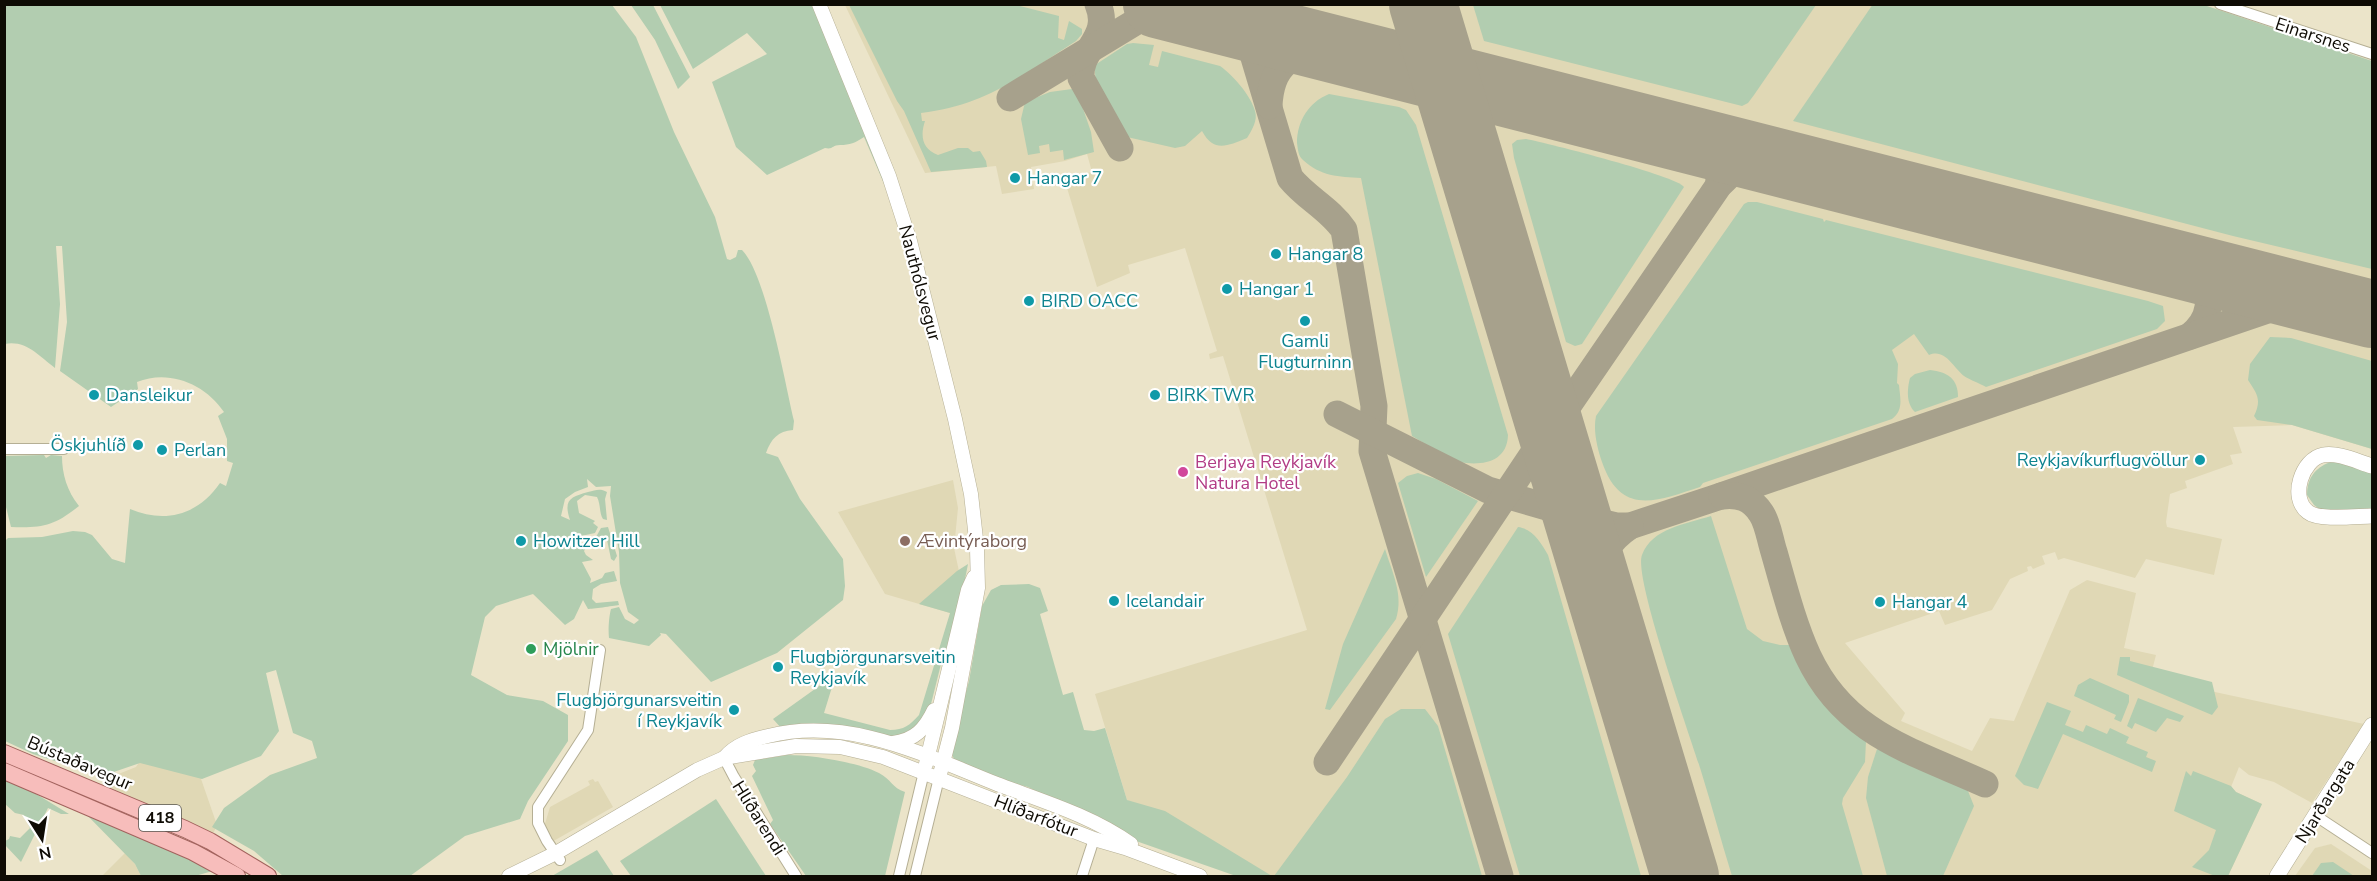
<svg xmlns="http://www.w3.org/2000/svg" width="2377" height="881" viewBox="0 0 2377 881" font-family="'Nunito Sans',sans-serif">
<style>
.built{fill:#e0d8b5}
.green{fill:#b2cdb0}
.lines{fill:none;stroke-linecap:round;stroke-linejoin:round}
.taxiway{stroke:#a7a18c;stroke-width:27}
.runway{stroke:#a7a18c;stroke-width:68}
.minor-casing{stroke:#b5af94;stroke-width:12}
.tertiary-casing{stroke:#b5af94;stroke-width:15}
.secondary-casing{stroke:#b5af94;stroke-width:16}
.primary-casing{stroke:#a2625d;stroke-width:18}
.minor{stroke:#fff;stroke-width:10}
.tertiary{stroke:#fff;stroke-width:14}
.secondary{stroke:#fff;stroke-width:15}
.primary{stroke:#f7bdbb;stroke-width:16}
.culture-dot{fill:#0f9aa8;stroke:#fff;stroke-width:2}
.hotel-dot{fill:#d1479c;stroke:#fff;stroke-width:2}
.education-dot{fill:#8d6e63;stroke:#fff;stroke-width:2}
.leisure-dot{fill:#2e9e5b;stroke:#fff;stroke-width:2}
.labels{text-anchor:middle;dominant-baseline:central;stroke-width:4.5;stroke-linejoin:round;paint-order:stroke}
.shield{fill:#fff;stroke:#56544f;stroke-width:1.5}
.shield-label{font-size:16px;font-weight:bold;fill:#0e0b04}
.street-label{font-size:18px;fill:#0e0b04;stroke:#fff}
.culture-label{font-size:18px;fill:#0d838f;stroke:#fff;text-anchor:start}
.hotel-label{font-size:18px;fill:#b23c85;stroke:#fff;text-anchor:start}
.education-label{font-size:18px;fill:#785e54;stroke:#fff;text-anchor:start}
.leisure-label{font-size:18px;fill:#27864d;stroke:#fff;text-anchor:start}
</style>
<rect width="100%" height="100%" fill="#ebe4c9"/>
<g class="built">
<polygon points="2169,4 2372,72 2372,449 2292,425 2233,427 2242,453 2230,455 2233,464 2185,481 2187,488 2170,494 2166,522 2167,527 2222,539 2214,575 2146,559 2135,578 2064,558 2058,560 2055,552 2042,556 2045,564 2033,569 2031,566 2027,567 2028,571 2010,579 1992,610 1945,625 1939,611 1845,643 1905,713 1901,721 1972,751 1990,718 2014,721 2070,590 2087,580 2136,593 2124,648 2156,655 2150,678 2364,724 2312,803 2274,782 2249,775 2239,767 2231,787 2236,792 2262,804 2228,876 1236,876 1127,800 1095,694 1307,630 1223,356 1210,359 1209,354 1217,351 1185,248 1128,265 1130,273 1097,287 1064,178 1092,172 1087,154 1065,161 1031,167 1034,189 1002,194 996,166 925,173 845,5"/>
<polygon points="953,480 958,508 954,548 960,576 950,613 885,594 838,512"/>
<polygon points="140,761 200,776 217,825 213,834 108,787 111,777 136,767"/>
<polygon points="593,779 595,782 598,781 613,807 550,843 544,827 550,807 590,785 588,781"/>
<polygon points="2331,844 2372,871 2372,876 2295,876 2315,848"/>
<polygon points="125,853 135,864 141,876 102,876"/>
</g>
<g class="green">
<polygon points="1873,4 2204,5 2372,61 2372,269 2233,236 1793,121"/>
<path d="M 4,5 L 612,5 L 636,37 L 674,132 L 715,217 L 727,259 L 730,260 L 736,257 L 738,250 L 742,250 C 766,274 785,383 794,421 L 793,430 C 778,431 771,439 766,453 L 778,457 L 800,499 L 843,559 L 845,586 L 843,600 L 777,653 L 711,682 L 666,634 L 660,633 L 661,635 L 649,646 L 609,638 C 608,630 609,616 611,609 L 619,607 L 625,619 L 634,624 L 639,620 L 628,612 L 620,583 L 619,552 L 610,496 L 611,486 L 596,487 L 587,479 L 588,487 L 575,492 L 565,499 L 561,516 L 570,520 C 563,499 571,497 588,492 C 596,490 600,488 607,492 L 605,499 L 607,520 L 603,519 C 599,513 601,505 597,497 L 585,495 L 577,501 L 579,513 L 595,521 L 593,523 L 598,527 L 595,533 L 581,536 L 581,545 L 586,539 L 596,537 L 601,528 L 608,527 L 617,556 L 614,561 L 611,559 L 606,535 L 589,543 L 584,551 L 586,555 L 593,560 L 582,562 L 591,579 L 590,583 L 602,578 L 605,573 L 614,571 L 617,581 L 601,584 L 593,589 L 592,599 L 596,603 L 618,601 L 619,605 C 613,606 592,609 588,609 L 583,600 L 574,619 L 565,625 L 533,594 L 496,606 L 485,617 L 471,675 L 507,695 L 543,701 L 568,715 L 568,741 L 528,801 L 520,819 L 465,836 L 410,876 L 283,876 L 254,851 L 212,827 L 224,808 L 270,775 L 317,758 L 312,741 L 293,733 L 276,670 L 266,673 L 279,731 L 261,756 L 202,779 L 140,763 L 102,776 L 33,754 L 5,741 L 4,542 L 8,538 L 42,537 L 73,531 L 85,532 L 92,535 L 112,559 L 125,563 L 130,509 C 165,524 198,515 220,483 L 226,486 L 233,463 L 227,461 L 227,439 L 218,416 L 224,412 C 205,384 169,369 137,382 L 138,389 L 111,407 L 60,371 L 67,322 L 62,246 L 56,246 L 60,304 L 55,368 C 39,356 26,340 5,344 Z"/>
<polygon points="631,5 653,5 690,77 678,89 655,40"/>
<path d="M 660,5 L 814,5 L 891,192 L 891,200 L 864,137 C 855,143 850,145 840,145 C 832,145 833,150 825,148 L 767,175 L 736,147 L 712,82 L 767,54 L 747,33 L 693,69 Z"/>
<path d="M 849,5 L 1012,4 L 1059,16 L 1058,38 L 1064,40 L 1069,21 L 1082,29 L 1082,34 L 1076,41 C 1023,75 987,105 921,113 L 922,121 L 925,121 C 920,136 922,149 938,155 L 958,148 L 968,148 L 973,152 L 980,151 L 986,161 L 987,167 L 931,172 L 904,111 L 897,101 Z"/>
<polygon points="1473,5 1473,4 1816,5 1754,95 1748,103 1742,106 1484,41"/>
<path d="M 1133,43 L 1154,45 L 1149,65 L 1158,67 L 1162,51 L 1220,66 C 1233,75 1251,96 1255,111 C 1258,120 1252,130 1247,138 C 1227,146 1214,153 1202,131 L 1185,146 L 1175,148 L 1127,137 C 1112,116 1093,92 1095,65 L 1127,44 Z"/>
<polygon points="1072,89 1077,91 1091,132 1094,152 1064,160 1063,150 1050,152 1049,144 1039,146 1040,153 1028,155 1021,119 1025,102 1050,92"/>
<path d="M 1329,94 L 1399,107 L 1406,110 L 1416,125 L 1508,435 C 1507,463 1481,466 1459,462 C 1448,460 1423,442 1412,436 L 1361,178 C 1339,177 1320,176 1303,160 C 1298,156 1298,149 1297,143 C 1297,121 1309,102 1329,94 Z"/>
<path d="M 1526,139 C 1547,143 1677,176 1684,187 L 1582,344 L 1575,346 L 1566,342 L 1514,158 L 1512,144 L 1517,140 Z"/>
<path d="M 1748,202 L 1757,202 L 1823,219 L 1824,222 L 1826,220 L 2148,301 L 2163,306 L 2165,321 L 2157,329 L 1986,387 C 1979,383 1970,380 1964,376 C 1953,367 1945,348 1929,355 L 1914,334 L 1892,350 L 1898,364 L 1897,383 L 1899,385 C 1900,398 1904,410 1892,419 L 1703,483 L 1700,487 C 1657,501 1621,517 1602,462 C 1597,448 1593,430 1596,416 L 1744,204 Z"/>
<path d="M 2270,337 L 2291,338 L 2372,361 L 2372,449 L 2292,425 L 2257,420 L 2254,416 C 2262,399 2257,394 2248,380 L 2250,364 Z"/>
<path d="M 1930,370 C 1948,372 1958,379 1958,397 L 1915,412 C 1906,404 1907,389 1910,378 L 1915,374 Z"/>
<path d="M 44,455 L 46,458 L 51,455 L 62,456 C 62,474 67,491 79,506 C 54,526 43,528 11,527 L 5,503 L 5,456 Z"/>
<path d="M 2334,461 L 2372,471 L 2372,510 L 2322,511 L 2314,505 L 2307,495 C 2307,476 2317,466 2334,461 Z"/>
<polygon points="1418,473 1436,479 1478,501 1426,577 1398,483 1407,476"/>
<path d="M 1711,516 L 1747,629 L 1763,641 L 1780,645 L 1794,645 C 1803,670 1816,693 1835,712 C 1845,722 1858,731 1866,741 L 1865,762 L 1843,798 L 1842,804 L 1863,876 L 1732,876 C 1721,841 1712,806 1701,771 C 1691,738 1633,577 1642,555 C 1652,528 1686,524 1711,516 Z"/>
<path d="M 1518,527 C 1533,529 1541,543 1548,555 L 1641,876 L 1520,876 L 1448,634 Z"/>
<path d="M 1385,549 C 1392,572 1404,595 1396,619 L 1330,710 L 1325,709 L 1343,644 Z"/>
<path d="M 968,564 L 957,620 L 941,664 L 930,708 L 917,729 L 903,738 L 782,729 L 773,719 L 836,674 L 824,713 L 890,730 C 904,730 910,725 919,715 L 950,613 L 919,604 L 957,571 Z"/>
<polygon points="1029,584 1040,588 1048,611 1040,614 1063,695 1073,692 1084,730 1094,731 1105,728 1127,800 1165,811 1272,876 1236,876 1136,841 1028,787 977,773 957,766 950,750 969,681 982,606 991,590 1001,585"/>
<polygon points="2120,657 2130,657 2130,661 2212,682 2218,707 2212,715 2117,675"/>
<polygon points="2090,678 2129,695 2129,702 2121,722 2114,719 2116,715 2074,696 2078,685"/>
<polygon points="2138,698 2184,716 2180,722 2167,718 2156,732 2135,723 2132,729 2127,726"/>
<polygon points="2047,702 2071,711 2065,725 2083,732 2086,725 2107,734 2110,728 2129,737 2126,743 2148,752 2146,757 2156,761 2152,772 2063,734 2038,789 2024,785 2015,776"/>
<polygon points="1401,709 1425,709 1438,726 1482,876 1274,876 1347,777 1385,719"/>
<polygon points="1877,749 1966,786 1974,806 1943,876 1887,876 1866,798 1868,777"/>
<path d="M 787,755 C 812,755 857,762 879,773 C 891,779 892,788 905,792 L 885,876 L 806,876 L 770,824 L 773,820 L 752,776 L 756,771 L 753,765 L 755,760 Z"/>
<polygon points="2186,771 2191,776 2193,771 2231,786 2236,792 2262,804 2228,876 2215,876 2192,867 2209,850 2216,830 2174,811"/>
<polygon points="5,775 69,814 61,814 48,808 21,862 5,845 5,841 9,839 10,836 20,838 30,828 24,815 15,813 5,804"/>
<polygon points="716,799 766,876 631,876 620,861"/>
<polygon points="82,810 216,870 195,876 141,876 135,864"/>
<polygon points="597,850 614,876 552,876"/>
<polygon points="2333,862 2354,876 2312,876 2321,863"/>
</g>
<g class="lines">
<g class="taxiway">
<path d="M 1098,4 C 1112,38 1079,48 1081,78 L 1120,148"/>
<path d="M 1238,4 L 1290,178 C 1306,198 1330,209 1344,230 L 1374,406 L 1372,451 L 1500,876"/>
<path d="M 1010,98 L 1147,15 C 1153,14 1159,11 1165,10 C 1196,8 1234,22 1250,49"/>
<path d="M 1269,106 C 1271,62 1293,52 1333,49"/>
<path d="M 1705,144 C 1715,156 1720,169 1719,185"/>
<path d="M 2166,262 C 2175,266 2188,269 2196,276 C 2216,295 2210,320 2190,336"/>
<polyline points="1337,414 1488,490 1599,522 1616,526 1630,526 1712,499 2291,302 2323,302"/>
<path d="M 1557,449 L 1559,423 L 1567,407 L 1719,185 C 1733,172 1742,160 1761,158"/>
<polyline points="1569,489 1578,505 1598,521"/>
<path d="M 1722,496 C 1739,494 1751,498 1761,513 C 1768,523 1770,540 1774,552 C 1784,587 1793,623 1808,656 C 1845,735 1913,751 1985,784"/>
<path d="M 1554,512 C 1575,520 1582,542 1590,561"/>
<path d="M 1598,586 C 1602,555 1604,544 1630,526"/>
<polyline points="1327,762 1537,448 1544,427 1537,382"/>
</g>
<g class="runway">
<polyline points="1157,4 2372,314"/>
<polyline points="1423,4 1685,876"/>
</g>
<g class="minor-casing">
<g id="minor">
<polyline points="2220,4 2372,54"/>
<polyline points="4,449 64,449"/>
<polyline points="724,758 734,777 796,876"/>
<polyline points="2316,816 2372,853"/>
<polyline points="560,860 547,841 538,823 538,807 588,730 600,650"/>
<polyline points="899,876 924,772"/>
<polyline points="915,876 939,778"/>
<polyline points="1082,876 1094,839"/>
</g>
</g>
<g class="tertiary-casing">
<g id="tertiary">
<polyline points="819,4 889,176 910,241 955,419 971,494 977,548 978,588 952,728 939,778"/>
<path d="M 893,743 C 915,740 925,729 934,710"/>
<path d="M 724,758 C 736,744 751,740 768,736 C 849,716 924,755 997,784 C 1042,801 1092,816 1131,844"/>
<polyline points="926,764 968,590 974,577"/>
<polyline points="509,876 556,853 697,770 724,758 796,746 840,747 883,757 1094,839 1125,848 1200,876"/>
</g>
</g>
<g class="secondary-casing">
<g id="secondary">
<path d="M 2372,466 C 2358,462 2338,452 2323,455 C 2302,459 2289,498 2308,512 C 2319,521 2358,516 2372,516"/>
<polyline points="2277,876 2372,725"/>
</g>
</g>
<g class="primary-casing">
<g id="primary">
<polyline points="4,753 185,829 210,841 268,876"/>
<polyline points="4,771 193,852 237,876"/>
</g>
</g>
<use href="#minor" class="minor"/>
<use href="#tertiary" class="tertiary"/>
<use href="#secondary" class="secondary"/>
<use href="#primary" class="primary"/>
</g>
<g class="culture-dot">
<circle cx="1015" cy="178" r="6"/>
<circle cx="1276" cy="254" r="6"/>
<circle cx="1227" cy="289" r="6"/>
<circle cx="1029" cy="301" r="6"/>
<circle cx="1305" cy="321" r="6"/>
<circle cx="94" cy="395" r="6"/>
<circle cx="1155" cy="395" r="6"/>
<circle cx="138" cy="445" r="6"/>
<circle cx="162" cy="450" r="6"/>
<circle cx="2200" cy="460" r="6"/>
<circle cx="521" cy="541" r="6"/>
<circle cx="1114" cy="601" r="6"/>
<circle cx="1880" cy="602" r="6"/>
<circle cx="778" cy="667" r="6"/>
<circle cx="734" cy="710" r="6"/>
</g>
<circle class="hotel-dot" cx="1183" cy="472" r="6"/>
<circle class="education-dot" cx="905" cy="541" r="6"/>
<circle class="leisure-dot" cx="531" cy="649" r="6"/>
<g class="labels">
<rect class="shield" x="139" y="805" width="42" height="26" rx="4.5"/>
<g class="shield-label">
<text x="160" y="818">418</text>
</g>
<g class="street-label">
<text transform="translate(2313 35) rotate(18)">Einarsnes</text>
<text transform="translate(920 283) rotate(75)">Nauthólsvegur</text>
<text transform="translate(80 763) rotate(23)">Bústaðavegur</text>
<text transform="translate(2325 801) rotate(-58)">Njarðargata</text>
<text transform="translate(1036 816) rotate(21)">Hlíðarfótur</text>
<text transform="translate(759 818) rotate(58)">Hlíðarendi</text>
</g>
<g class="culture-label">
<text x="1027" y="178">Hangar 7</text>
<text x="1288" y="254">Hangar 8</text>
<text x="1239" y="289">Hangar 1</text>
<text x="1041" y="301">BIRD OACC</text>
<text x="1305" y="341" text-anchor="middle">Gamli<tspan x="1305" dy="21">Flugturninn</tspan></text>
<text x="106" y="395">Dansleikur</text>
<text x="1167" y="395">BIRK TWR</text>
<text x="126" y="445" text-anchor="end">Öskjuhlíð</text>
<text x="174" y="450">Perlan</text>
<text x="2188" y="460" text-anchor="end">Reykjavíkurflugvöllur</text>
<text x="533" y="541">Howitzer Hill</text>
<text x="1126" y="601">Icelandair</text>
<text x="1892" y="602">Hangar 4</text>
<text x="790" y="657">Flugbjörgunarsveitin<tspan x="790" dy="21">Reykjavík</tspan></text>
<text x="722" y="700" text-anchor="end">Flugbjörgunarsveitin<tspan x="722" dy="21">í Reykjavík</tspan></text>
</g>
<g class="hotel-label">
<text x="1195" y="462">Berjaya Reykjavík<tspan x="1195" dy="21">Natura Hotel</tspan></text>
</g>
<g class="education-label">
<text x="917" y="541">Ævintýraborg</text>
</g>
<g class="leisure-label">
<text x="543" y="649">Mjölnir</text>
</g>
</g>
<rect width="2377" height="881" fill="none" stroke="#0e0b04" stroke-width="12"/>
<g transform="translate(42 839) rotate(168)" stroke="#ffffff" stroke-width="4.5" paint-order="stroke">
<path d="M0-4.5L10 22L0 15L-10 22Z" fill="#0e0b04"/>
<text y="-9" font-size="16" font-weight="bold" text-anchor="middle" fill="#0e0b04">N</text>
</g>
</svg>
